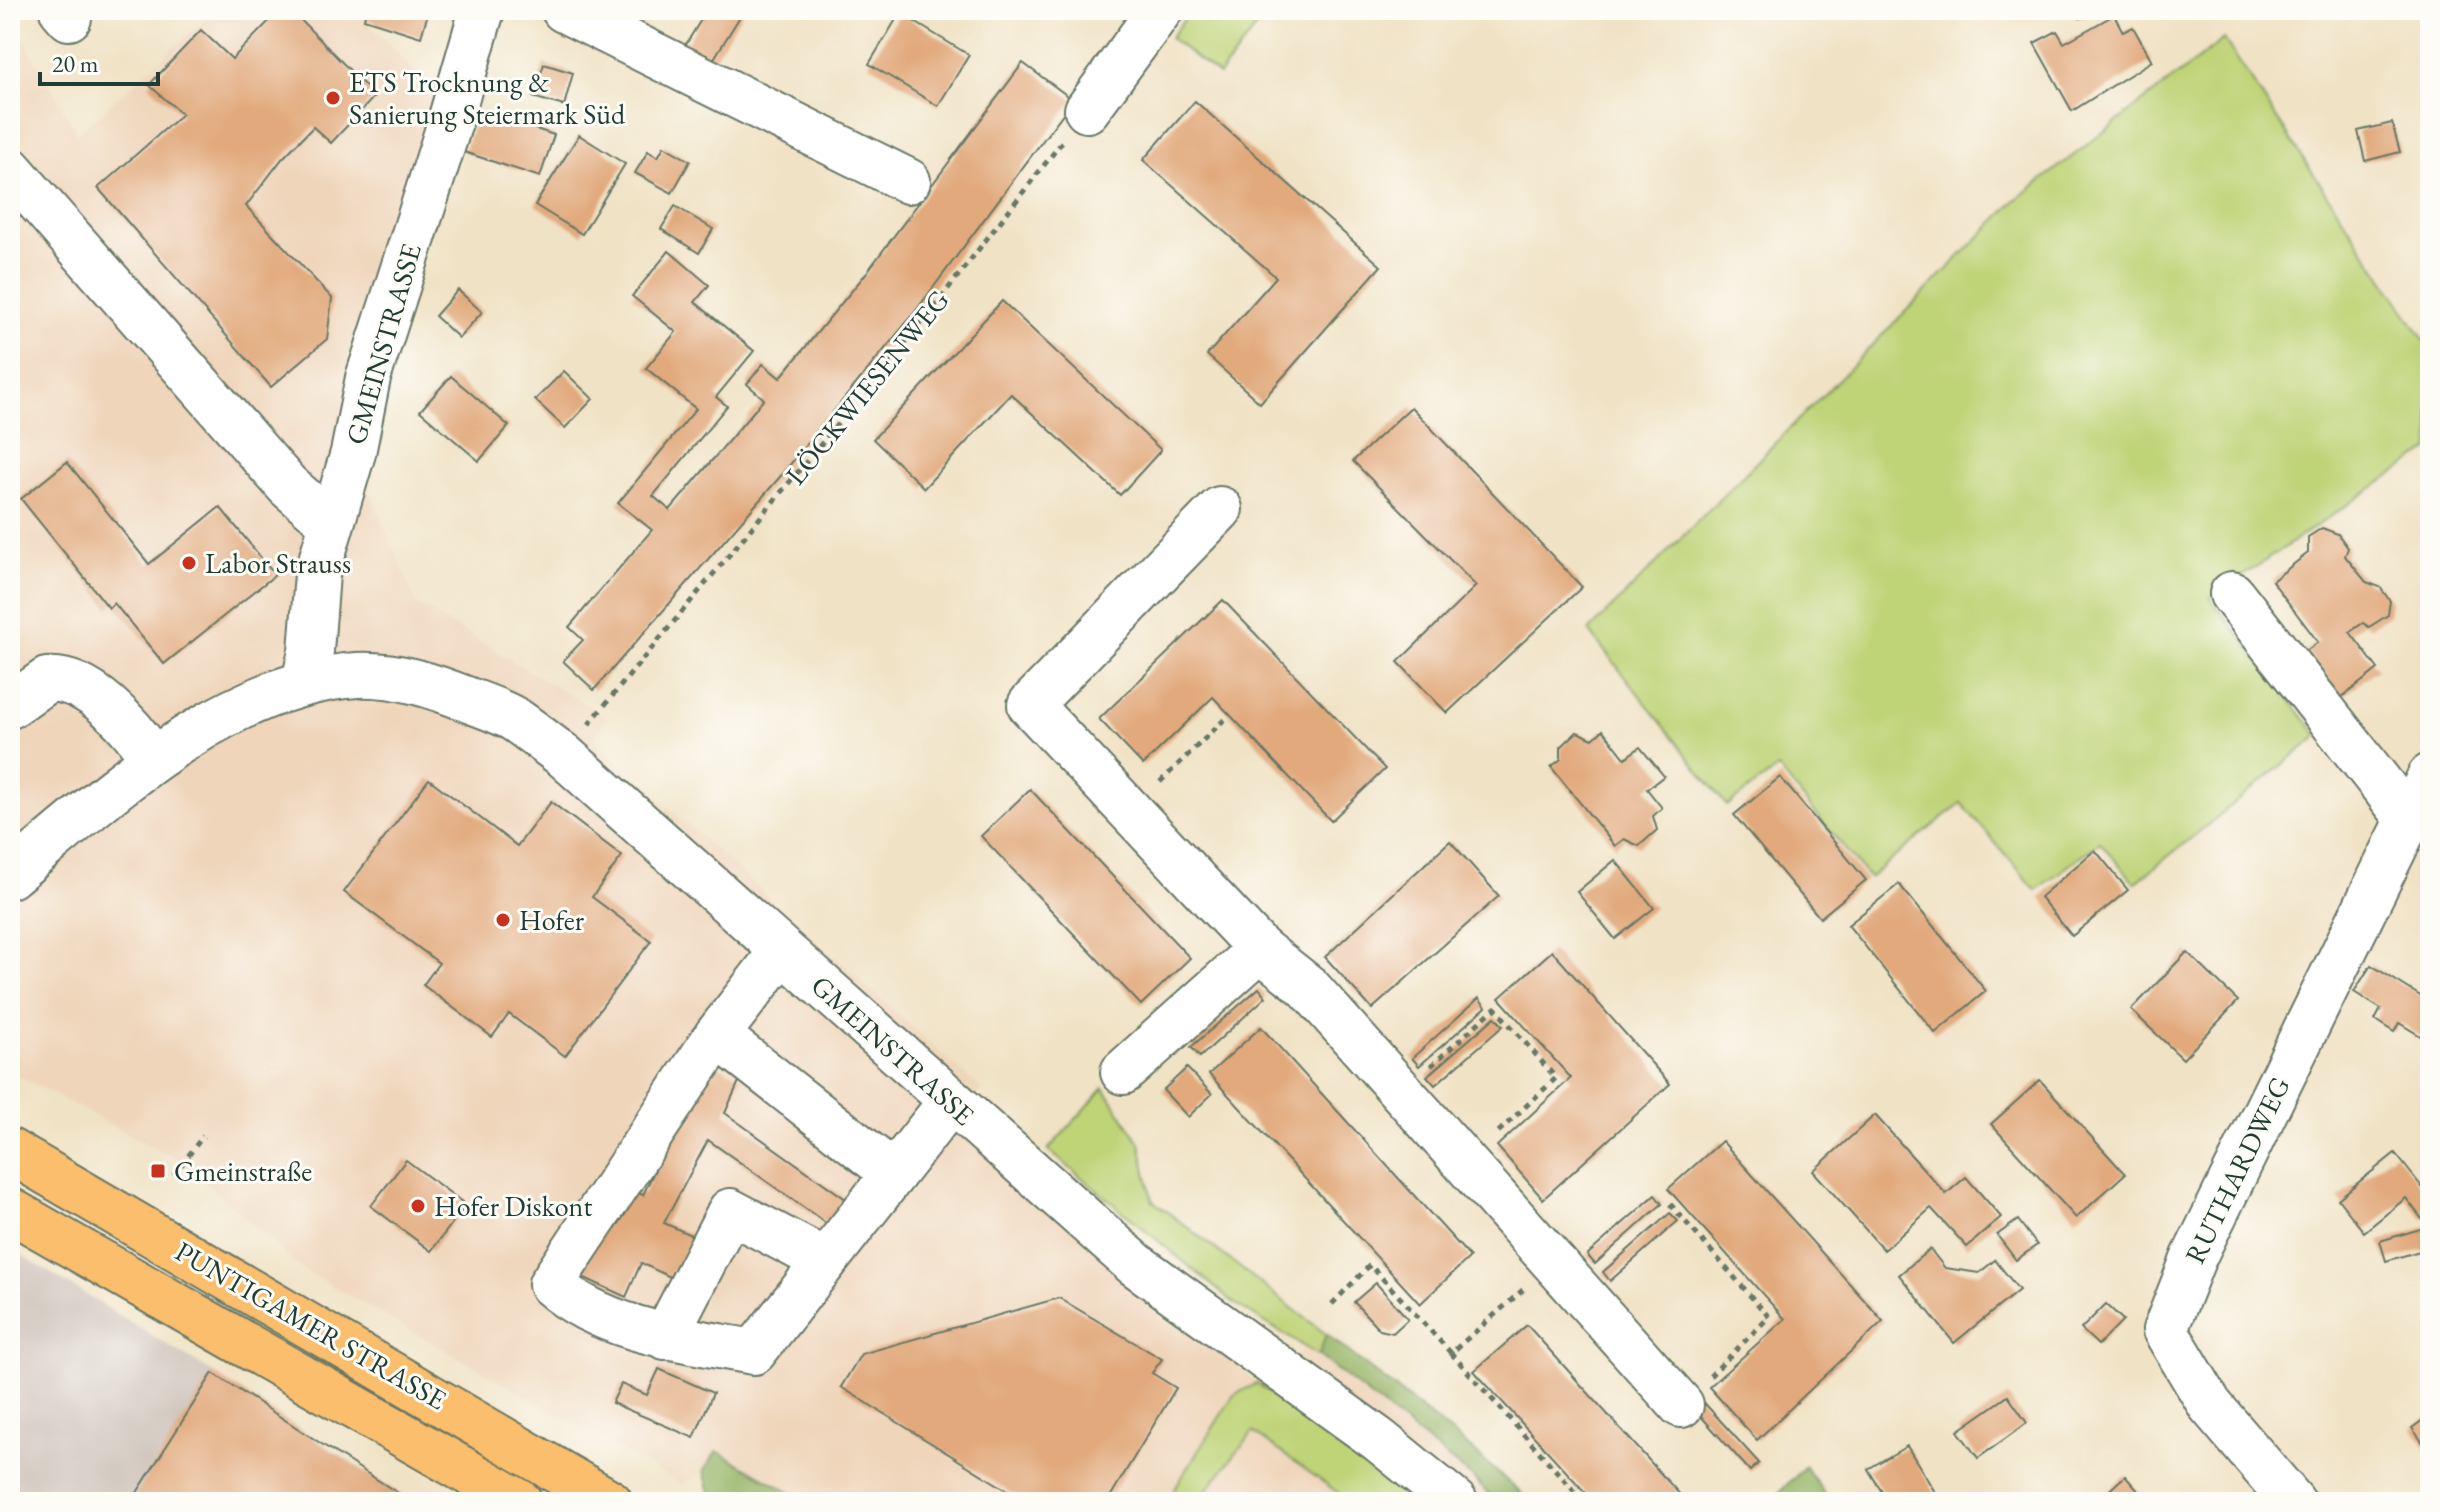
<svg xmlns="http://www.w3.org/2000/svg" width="2440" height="1512" viewBox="0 0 2440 1512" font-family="'EB Garamond',serif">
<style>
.built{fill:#efd6bb}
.industrial{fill:#cdc2b9}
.green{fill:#bfd377;stroke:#6f8856;stroke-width:2}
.forest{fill:#97b568;stroke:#5b794e;stroke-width:2}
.building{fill:#e1a97c}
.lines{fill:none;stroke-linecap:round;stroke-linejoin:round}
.minor-casing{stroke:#687766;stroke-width:48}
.major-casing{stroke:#687766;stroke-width:48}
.path{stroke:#687766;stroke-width:5;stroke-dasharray:6 6;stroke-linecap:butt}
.minor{stroke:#fff;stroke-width:44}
.major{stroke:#fabe6d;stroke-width:44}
.poi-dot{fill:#c8321e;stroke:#fdfcf7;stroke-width:3}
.labels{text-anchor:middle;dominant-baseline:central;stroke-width:6;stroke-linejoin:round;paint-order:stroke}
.poi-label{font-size:28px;fill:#1f3d34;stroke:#fdfcf7;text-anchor:start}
.street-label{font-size:28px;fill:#1f3d34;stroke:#fdfcf7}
</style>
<rect width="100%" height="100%" fill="#fdfcf7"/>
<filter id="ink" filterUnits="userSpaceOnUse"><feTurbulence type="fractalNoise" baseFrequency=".0125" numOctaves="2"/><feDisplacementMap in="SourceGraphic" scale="16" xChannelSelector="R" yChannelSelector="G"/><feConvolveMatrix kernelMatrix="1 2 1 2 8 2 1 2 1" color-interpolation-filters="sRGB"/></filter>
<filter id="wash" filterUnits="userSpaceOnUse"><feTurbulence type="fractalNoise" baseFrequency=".006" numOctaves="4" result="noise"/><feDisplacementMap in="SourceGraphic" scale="32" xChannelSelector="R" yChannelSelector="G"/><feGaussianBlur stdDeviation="1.8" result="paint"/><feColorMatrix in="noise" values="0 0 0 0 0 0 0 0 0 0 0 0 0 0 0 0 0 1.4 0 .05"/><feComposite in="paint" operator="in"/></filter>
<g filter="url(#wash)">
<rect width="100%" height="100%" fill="#f0e2c4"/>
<polygon class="built" points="215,10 356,10 429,87 446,135 353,453 417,604 608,718 593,739 982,1090 950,1124 1257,1383 1326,1334 1464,1443 1531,1502 807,1502 718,1451 704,1471 682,1485 299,1267 183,1163 10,1071 10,15 77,134"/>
<polygon class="industrial" points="10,1248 213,1373 412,1502 10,1502"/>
<g class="green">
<polygon points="1191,10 1270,10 1219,75 1170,38"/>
<polygon points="2224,39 2430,349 2430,449 2210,598 2318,736 2135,883 2100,842 2036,890 1961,803 1869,878 1778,768 1727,806 1589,631 2016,200"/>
<polygon points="1104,1088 1140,1143 1152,1200 1326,1334 1319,1356 1234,1303 1048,1150"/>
<polygon points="1257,1383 1411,1502 1351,1502 1253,1432 1197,1502 1185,1502 1172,1493 1233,1396"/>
</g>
<g class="forest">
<polygon points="1326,1334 1464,1443 1531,1502 1496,1502 1473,1478 1319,1356"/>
<polygon points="717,1451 807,1502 717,1502 712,1499 704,1471"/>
<polygon points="1805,1466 1830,1502 1770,1502"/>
</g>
<g id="blocks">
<g class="building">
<polygon points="280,10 291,10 375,96 331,143 313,127 282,159 246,206 332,298 327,339 271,387 98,188 182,114 149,85 201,30 232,59"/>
<polygon points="366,10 429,10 421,37 364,19"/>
<polygon points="707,10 744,10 710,65 683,49"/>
<polygon points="2076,10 2093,10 2080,18"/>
<polygon points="900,13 969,55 938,106 869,64"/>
<polygon points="2114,15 2123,32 2133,27 2152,61 2072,111 2034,43 2057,31 2064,43"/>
<polygon points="1023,63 1073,100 912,316 779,478 594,690 563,661 583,640 569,627 652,530 618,503 696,409 646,368 676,332 632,296 669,251 709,285 695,302 754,351 716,397 727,406 653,496 670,510 764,399 747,384 763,364 780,378 864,276"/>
<polygon points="544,64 573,73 564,106 533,97"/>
<polygon points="1195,101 1381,266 1260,403 1207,355 1276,277 1143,160"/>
<polygon points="477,110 554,135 540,177 464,152"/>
<polygon points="2392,123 2400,152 2365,161 2358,131"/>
<polygon points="579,135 625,164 582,234 535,205"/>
<polygon points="664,146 690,161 672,193 635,173 648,151 658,157"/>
<polygon points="675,206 713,229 699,253 661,229"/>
<polygon points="458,290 482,312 459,338 435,316"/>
<polygon points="1002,301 1161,450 1120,495 1011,394 924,488 873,439"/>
<polygon points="564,371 593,399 565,428 535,400"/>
<polygon points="451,376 509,426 479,461 420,411"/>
<polygon points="1411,407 1582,587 1447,713 1398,662 1476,586 1353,461"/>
<polygon points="67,462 149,564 220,507 275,575 164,664 114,603 109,608 21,499"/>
<polygon points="2322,528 2338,534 2348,548 2345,556 2366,582 2380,587 2390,601 2388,615 2369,627 2363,623 2350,632 2378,669 2342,697 2306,651 2318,642 2272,581 2308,553 2308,537"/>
<polygon points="1223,600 1385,769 1331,821 1213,697 1143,765 1099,719"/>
<polygon points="1603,730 1625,758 1640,747 1664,776 1647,789 1662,808 1653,816 1657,830 1639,846 1624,839 1615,846 1551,767 1561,759 1561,747 1577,732 1593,739"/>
<polygon points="1780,777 1866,880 1820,918 1734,815"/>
<polygon points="429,779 517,846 551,802 622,856 592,897 651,941 565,1056 509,1014 492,1037 423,985 439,963 344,892"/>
<polygon points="1030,789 1190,958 1141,1005 981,836"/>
<polygon points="1450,841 1499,896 1372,1009 1325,957"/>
<polygon points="2095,850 2128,890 2072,936 2040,897"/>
<polygon points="1615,860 1654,908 1615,939 1577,892"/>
<polygon points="1899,884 1986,991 1935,1033 1848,925"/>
<polygon points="1552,951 1670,1084 1543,1199 1497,1146 1571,1078 1499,998"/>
<polygon points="2187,952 2238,1001 2183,1059 2131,1010"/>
<polygon points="2371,965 2430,1002 2427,1040 2399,1023 2394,1032 2375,1020 2381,1009 2354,992"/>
<polygon points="1259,988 1266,997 1200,1057 1191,1047"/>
<polygon points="1479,998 1486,1007 1419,1066 1412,1058"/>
<polygon points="1495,1017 1503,1026 1435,1085 1427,1076"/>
<polygon points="1261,1027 1470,1257 1420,1304 1209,1074"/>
<polygon points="707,1060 741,1077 725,1113 857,1207 840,1233 708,1140 664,1223 693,1236 670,1277 641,1263 626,1297 578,1275 621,1186 643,1195"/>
<polygon points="1187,1068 1212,1094 1188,1117 1163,1090"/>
<polygon points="2040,1080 2125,1174 2076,1218 1991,1124"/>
<polygon points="1875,1115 1946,1194 1966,1177 2001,1217 1967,1247 1931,1208 1884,1250 1813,1171"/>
<polygon points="1722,1141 1883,1321 1757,1440 1709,1387 1785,1319 1668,1189"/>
<polygon points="2395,1153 2430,1197 2430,1212 2422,1219 2406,1198 2364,1232 2338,1199"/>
<polygon points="406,1160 466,1205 431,1251 371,1206"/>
<polygon points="1655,1195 1662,1204 1595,1264 1587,1255"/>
<polygon points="1670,1213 1678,1221 1610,1281 1603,1272"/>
<polygon points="2018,1220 2037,1245 2016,1260 1997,1235"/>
<polygon points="2430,1226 2430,1248 2386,1261 2380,1241"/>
<polygon points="1930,1249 1945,1268 1979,1273 1995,1260 2019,1290 1954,1343 1899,1275"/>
<polygon points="1376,1283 1408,1319 1393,1333 1380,1330 1354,1302"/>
<polygon points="1059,1298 1162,1359 1152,1373 1176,1388 1107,1502 1026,1502 841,1387 861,1354"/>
<polygon points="2106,1304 2123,1320 2098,1345 2081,1329"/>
<polygon points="1527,1325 1683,1498 1679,1502 1594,1502 1474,1371"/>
<polygon points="659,1369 713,1393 694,1438 612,1403 621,1384 647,1395"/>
<polygon points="213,1373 337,1454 412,1502 131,1502"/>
<polygon points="1698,1396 1759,1463 1750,1471 1690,1404"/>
<polygon points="2008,1396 2027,1423 1978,1458 1958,1431"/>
<polygon points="2430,1415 2430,1452 2412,1428"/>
<polygon points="1907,1446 1941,1502 1888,1502 1868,1469"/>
<polygon points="2125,1476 2147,1501 2153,1495 2159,1502 2108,1502 2103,1496"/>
</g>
</g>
</g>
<g filter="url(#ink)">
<use href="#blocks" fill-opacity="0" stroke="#687766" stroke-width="2"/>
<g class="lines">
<g class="minor-casing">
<g id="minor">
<polyline points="62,10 69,18"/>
<polyline points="564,10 908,181"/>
<polyline points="1087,110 1160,10"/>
<polyline points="10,169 288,486 331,523"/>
<polyline points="1220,509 1030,705 1260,949"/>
<polyline points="2232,594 2410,821"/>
<polyline points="304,683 311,651 317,574 353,453 368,378 446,135 482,10"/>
<path d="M 10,706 L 47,680 C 88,676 133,727 152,758"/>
<path d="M 10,876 C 109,794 223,684 357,675 C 396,673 434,686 469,700 C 484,706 500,711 514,719 C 531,730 547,744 563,755 L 1135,1264 L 1379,1440 L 1455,1502"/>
<polyline points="782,951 717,1035 893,1173"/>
<path d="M 717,1035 L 551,1284 C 604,1331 686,1340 754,1352 L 951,1101"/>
<polyline points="1123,1072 1260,949 1308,987 1681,1405"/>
<polyline points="665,1337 730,1211 825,1261"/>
<polyline points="2293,1502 2210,1405 2165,1330 2194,1257 2430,776"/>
</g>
</g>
<g class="major-casing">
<g id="major">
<polyline points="10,1151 610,1502"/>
<polyline points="10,1210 520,1502"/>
</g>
</g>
<g class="path">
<polyline points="589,724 923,321 1062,142"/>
<polyline points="1160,782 1229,715"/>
<polyline points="1431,1066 1495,1008 1556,1078 1495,1135"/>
<polyline points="174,1175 203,1136"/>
<polyline points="1670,1204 1769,1317 1710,1376"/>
<polyline points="1332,1304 1370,1265 1451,1353 1524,1289"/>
<polyline points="1451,1353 1584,1502"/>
</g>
<use href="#minor" class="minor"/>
<use href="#major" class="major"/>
</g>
</g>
<g class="poi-dot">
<circle cx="333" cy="98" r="8"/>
<circle cx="189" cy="563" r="8"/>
<circle cx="503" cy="920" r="8"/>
<rect x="150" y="1163" width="16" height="16" rx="4"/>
<circle cx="418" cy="1206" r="8"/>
</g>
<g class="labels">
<g class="poi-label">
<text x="349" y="82">ETS Trocknung &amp;<tspan x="349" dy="32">Sanierung Steiermark Süd</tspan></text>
<text x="205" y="563">Labor Strauss</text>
<text x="519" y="920">Hofer</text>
<text x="174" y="1171">Gmeinstraße</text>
<text x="434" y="1206">Hofer Diskont</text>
</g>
<g class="street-label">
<text transform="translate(383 344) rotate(-74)">GMEINSTRASSE</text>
<text transform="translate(867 387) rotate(-51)">LÖCKWIESENWEG</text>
<text transform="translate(893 1050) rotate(42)">GMEINSTRASSE</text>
<text transform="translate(2237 1170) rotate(-64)">RUTHARDWEG</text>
<text transform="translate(311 1325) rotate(30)">PUNTIGAMER STRASSE</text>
</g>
</g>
<rect width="2440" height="1512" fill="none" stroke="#fdfcf7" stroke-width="40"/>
<path d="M40 72v12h118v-12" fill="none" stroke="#1f3d34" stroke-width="4"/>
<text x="52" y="72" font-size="24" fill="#1f3d34" stroke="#fdfcf7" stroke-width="6" paint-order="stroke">20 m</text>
</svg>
